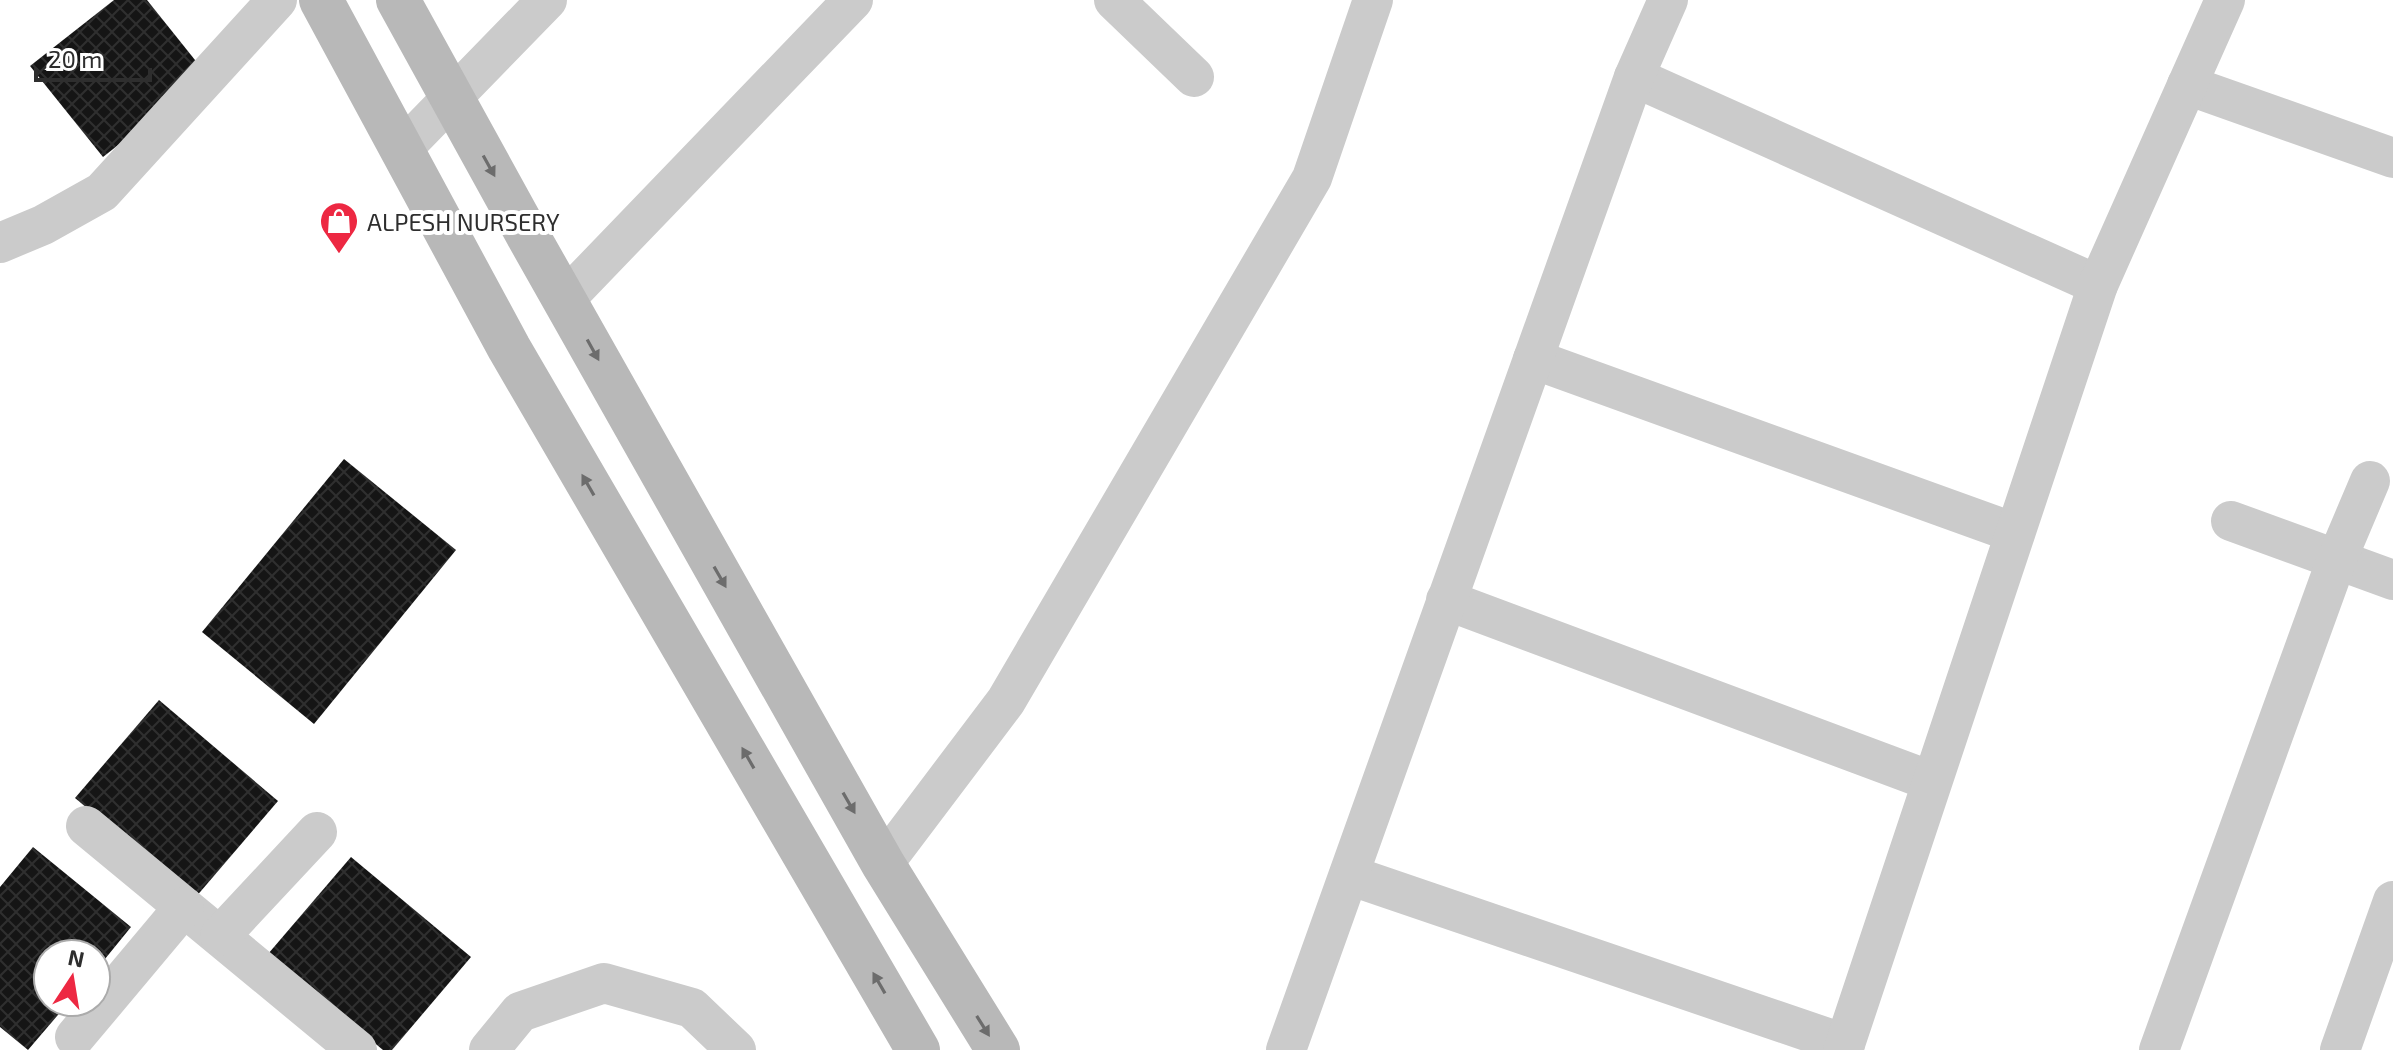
<svg xmlns="http://www.w3.org/2000/svg" width="2393" height="1050" viewBox="0 0 2393 1050" font-family="'Exo 2',sans-serif">
<style>
.building{fill:url(#building-cross-hatch)}
.lines{fill:none;stroke-linecap:round;stroke-linejoin:round}
.street{stroke:#cbcbcb;stroke-width:40}
.secondary{stroke:#b8b8b8;stroke-width:44}
.oneway{fill:#6c6c6c}
.labels{text-anchor:middle;dominant-baseline:central;stroke-width:8;stroke-linejoin:round;paint-order:stroke}
.poi-label{font-size:24px;fill:#2e2e2e;stroke:#fff;text-anchor:start}
</style>
<defs>
<pattern id="building-cross-hatch" width="8" height="8" patternUnits="userSpaceOnUse" patternTransform="scale(2)"><rect width="8" height="8" fill="#151515"/><path d="M0 0l8 8M0 8l8-8" fill="none" stroke="#2f2f2f"/></pattern>
</defs>
<rect width="100%" height="100%" fill="#fff"/>
<g class="building">
<polygon points="114,0 147,0 207,75 103,157 30,66"/>
<polygon points="344,459 456,550 314,724 202,632"/>
<polygon points="159,700 278,801 195,898 75,798"/>
<polygon points="33,847 131,927 96,970 96,954 48,954 48,1002 69,1002 28,1050 0,1027 0,887"/>
<polygon points="351,857 471,957 392,1050 383,1050 268,954"/>
</g>
<g class="lines">
<g class="street">
<polyline points="1114,0 1194,77"/>
<polyline points="1634,77 2098,285"/>
<polyline points="2187,85 2393,158"/>
<polyline points="401,150 547,0"/>
<polyline points="0,243 43,225 102,192 277,0"/>
<polyline points="564,300 853,0"/>
<polyline points="1533,359 2015,533"/>
<polyline points="2231,521 2393,580"/>
<polyline points="1446,600 1931,781"/>
<polyline points="86,826 357,1050"/>
<polyline points="883,864 1006,701 1312,178 1373,0"/>
<polyline points="1349,875 1845,1044"/>
<polyline points="220,936 317,832"/>
<polyline points="75,1037 184,907"/>
<polyline points="489,1050 520,1012 604,983 692,1008 736,1050"/>
<polyline points="1286,1050 1634,77 1668,0"/>
<polyline points="1843,1050 2098,285 2225,0"/>
<polyline points="2159,1050 2337,559 2370,481"/>
<polyline points="2340,1050 2393,901"/>
</g>
<g class="secondary">
<polyline points="321,0 509,348 918,1050"/>
<polyline points="398,0 527,234 883,864 998,1050"/>
</g>
</g>
<defs><path id="oneway-solid" d="M-6-.8H1V-3.2L6.5 0L1 3.2V.8H-6Z" transform="scale(2)"/></defs>
<g class="oneway">
<use href="#oneway-solid" transform="translate(489 166) rotate(61)"/>
<use href="#oneway-solid" transform="translate(593 350) rotate(61)"/>
<use href="#oneway-solid" transform="translate(588 485) rotate(-120)"/>
<use href="#oneway-solid" transform="translate(720 577) rotate(60)"/>
<use href="#oneway-solid" transform="translate(748 758) rotate(-120)"/>
<use href="#oneway-solid" transform="translate(849 803) rotate(60)"/>
<use href="#oneway-solid" transform="translate(879 983) rotate(-120)"/>
<use href="#oneway-solid" transform="translate(983 1026) rotate(58)"/>
</g>
<defs>
<g id="shop-pin" transform="scale(2)"><path d="M0 17L-7.5 6A9.5 9.5 0 1 1 7.5 6Z" fill="#ed2842" stroke="#fff"/><path d="M-5-2.5h2.3a2.7 3.5 0 0 1 5.4 0H5L5.5 6h-11ZM-1.5-2.5h3a1.5 2.3 0 0 0-3 0Z" fill="#fff"/></g>
</defs>
<g fill-rule="evenodd">
<use href="#shop-pin" x="339" y="221"/>
</g>
<g class="labels">
<g class="poi-label">
<text x="367" y="221">ALPESH NURSERY</text>
</g>
</g>
<g transform="translate(72 978) rotate(12)"><circle r="38" fill="#ffffff" stroke="#ababab" stroke-width="2"/>
<path d="M0-6L14 30L0 20L-14 30Z" fill="#ed2842"/>
<text y="-12" font-size="22" font-weight="bold" text-anchor="middle" fill="#2e2e2e">N</text>
</g>
<path d="M36 68v12h114v-12" fill="none" stroke="#2e2e2e" stroke-width="4"/>
<text x="48" y="68" font-size="24" fill="#2e2e2e" stroke="#ffffff" stroke-width="6" paint-order="stroke">20 m</text>
</svg>
